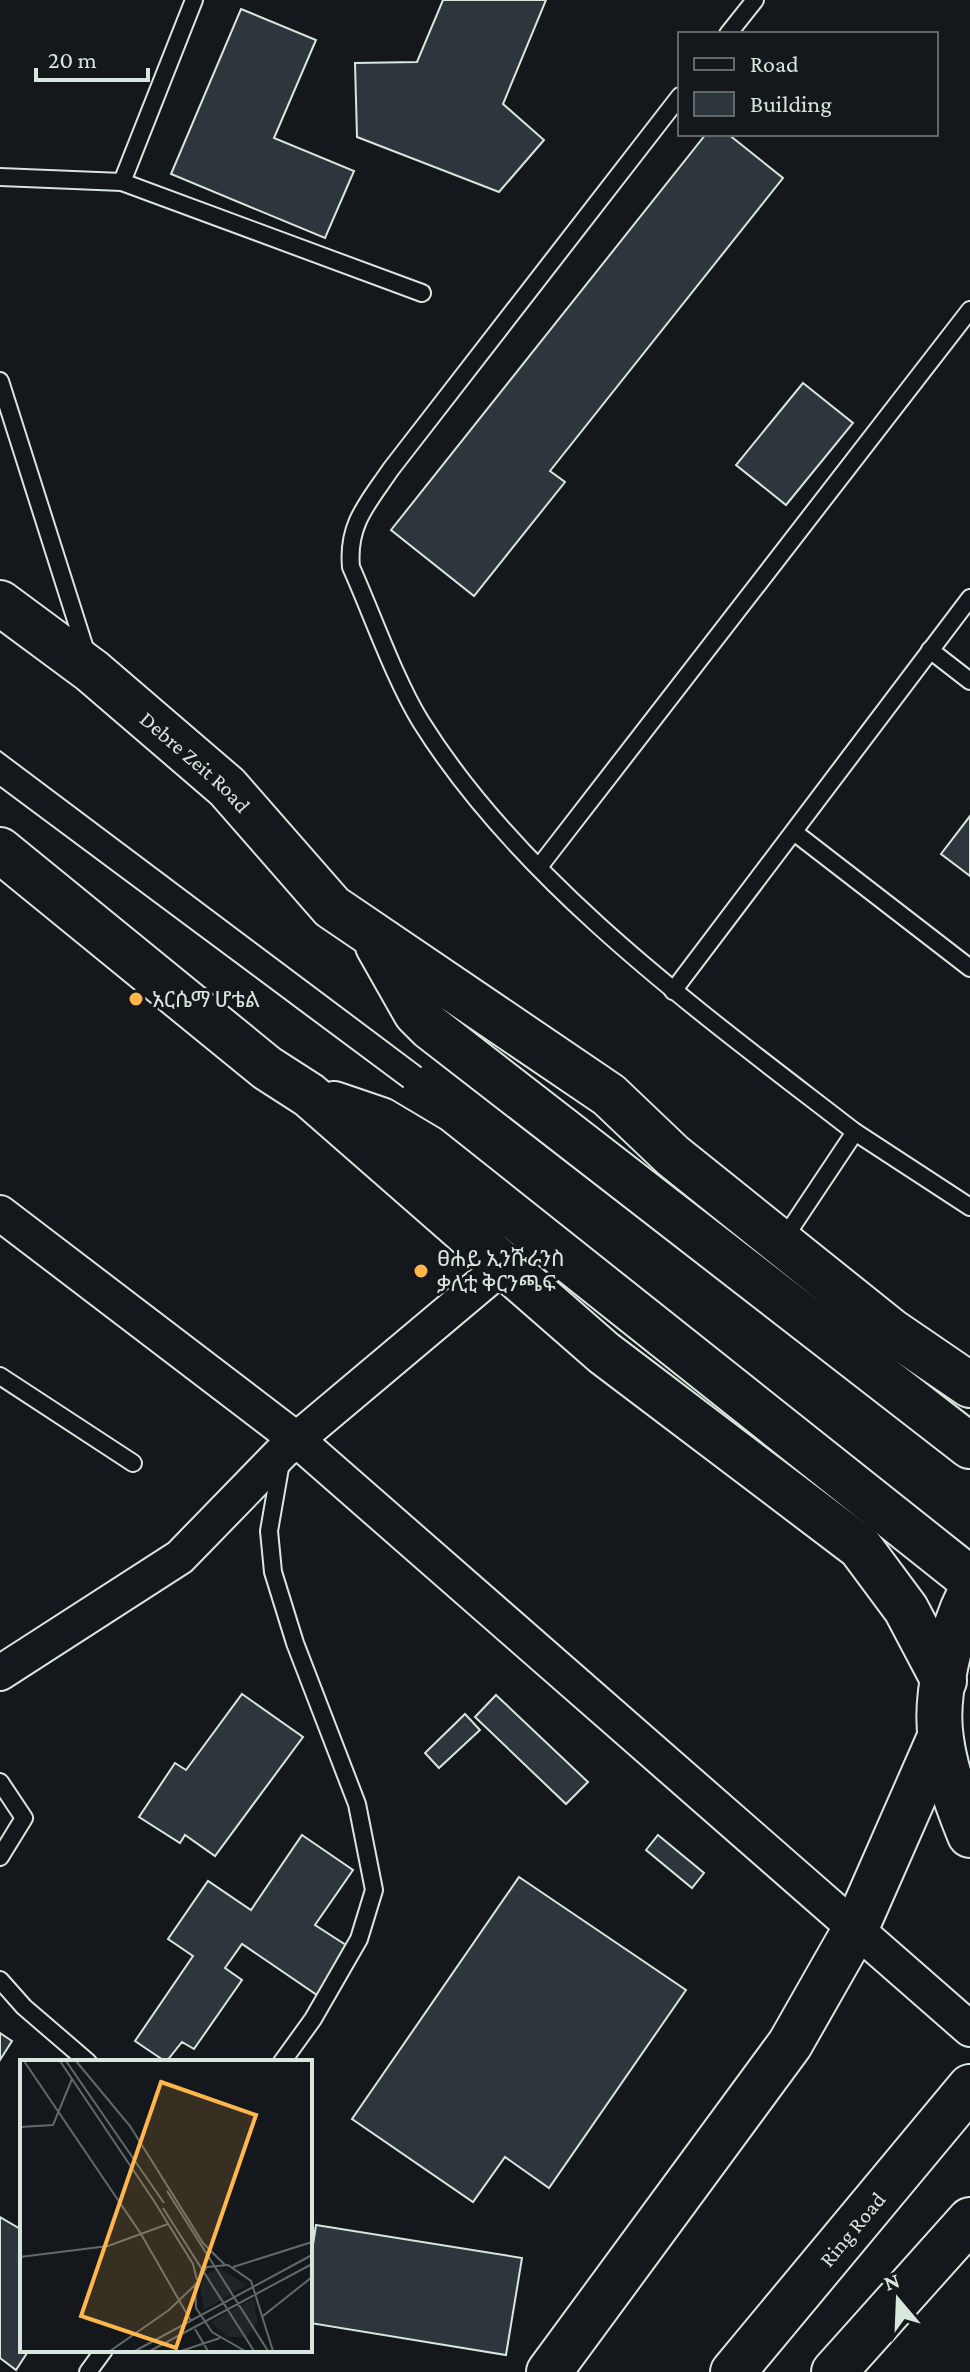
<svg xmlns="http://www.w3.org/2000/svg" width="970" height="2372" viewBox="0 0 970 2372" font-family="'Crimson Pro','Noto Sans Ethiopic',serif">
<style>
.building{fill:#2c363c;stroke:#d8e6dc;stroke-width:2}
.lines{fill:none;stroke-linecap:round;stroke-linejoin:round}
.lane-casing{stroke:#d8e6dc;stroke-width:20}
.street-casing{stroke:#d8e6dc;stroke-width:38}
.primary-casing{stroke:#d8e6dc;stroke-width:48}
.highway-casing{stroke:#d8e6dc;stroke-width:48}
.lane{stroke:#14181c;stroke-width:16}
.street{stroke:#14181c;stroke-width:34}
.primary{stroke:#14181c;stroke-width:44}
.highway{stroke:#14181c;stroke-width:44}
.tram{stroke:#d8e6dc;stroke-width:2}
.poi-dot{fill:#ffb74d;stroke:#14181c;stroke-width:3}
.labels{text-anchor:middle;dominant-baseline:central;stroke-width:6;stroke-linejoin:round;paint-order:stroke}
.street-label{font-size:22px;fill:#d8e6dc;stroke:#14181c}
.poi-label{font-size:22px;fill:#d8e6dc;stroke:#14181c;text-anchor:start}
.inset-road{fill:none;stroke:#626a69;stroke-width:2}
.view{fill:#ffb74d;fill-opacity:0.15;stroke:#ffb74d;stroke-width:4}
.inset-edge{fill:none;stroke:#d8e6dc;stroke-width:4}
</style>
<rect width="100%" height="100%" fill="#14181c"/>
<g class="building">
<polygon points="443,0 546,0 503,104 544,140 499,192 357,137 355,63 417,62"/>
<polygon points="241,9 316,40 274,138 354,171 325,238 171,174"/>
<polygon points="706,134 728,134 783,178 550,471 565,482 474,596 391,530"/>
<polygon points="803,383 853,423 786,505 736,465"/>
<polygon points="970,816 970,876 941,854"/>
<polygon points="242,1694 303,1737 215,1856 185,1835 180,1843 139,1817 175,1763 186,1770"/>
<polygon points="496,1695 588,1782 566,1804 475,1717"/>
<polygon points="465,1714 480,1730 439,1768 425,1753"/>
<polygon points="302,1835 353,1870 315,1925 349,1947 317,1995 242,1944 225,1968 242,1980 194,2049 182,2042 166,2062 135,2041 193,1956 168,1939 208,1881 251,1910"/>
<polygon points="658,1835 704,1873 692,1888 646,1850"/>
<polygon points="519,1877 686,1990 549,2188 505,2157 473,2202 352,2119"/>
<polygon points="0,2033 12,2041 0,2060"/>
<polygon points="0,2217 22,2230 22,2350 29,2350 16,2370 0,2358"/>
<polygon points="316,2225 522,2258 506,2355 310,2323 310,2264"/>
</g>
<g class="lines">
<g class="lane-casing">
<g id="lane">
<polyline points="728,34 755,0"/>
<path d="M 680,96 L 391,469 C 368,503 347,524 351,567 C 372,614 395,680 421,722 C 523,885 704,1015 855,1132 L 783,1240"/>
<polyline points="0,177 122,182 194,0"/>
<polyline points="122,182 422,293"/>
<polyline points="0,381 88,658"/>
<polyline points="930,650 970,681"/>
<polyline points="794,832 970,968"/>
<polyline points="539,867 970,310"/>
<polyline points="673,991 970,598"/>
<polyline points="855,1132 970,1207"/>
<polyline points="0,1376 133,1463"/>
<polyline points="281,1462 269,1531 273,1572 295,1643 357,1804 374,1890 359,1939 313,2019 282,2062"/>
<polyline points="0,1782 24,1818 0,1857"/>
<polyline points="0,1980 24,2007 88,2062"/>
<polyline points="88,2372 104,2350"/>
</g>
</g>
<g class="street-casing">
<g id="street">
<polyline points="0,1213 296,1439 970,2029"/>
<polyline points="0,1673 180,1557 283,1451 503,1266"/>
</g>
</g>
<g class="primary-casing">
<g id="primary">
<path id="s1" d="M 0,603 L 92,671 L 227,787 L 332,907 L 609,1095 L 673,1156 L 891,1331 L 970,1385"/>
<polyline points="0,850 267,1068 309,1095 604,1353 860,1547 906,1609 944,1681"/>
<polyline points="378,946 416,1013 430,1027 970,1446"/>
<polyline points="334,1104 381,1120 428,1148 970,1579"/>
<path d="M 970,1593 C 951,1631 934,1696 941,1739 C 945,1770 958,1806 970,1835"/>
</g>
</g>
<g class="highway-casing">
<g id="highway">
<polyline points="549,2372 790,2044 856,1928 940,1737"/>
<path id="s2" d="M 733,2372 L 970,2087"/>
<polyline points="834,2372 970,2220"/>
</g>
</g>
<use href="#lane" class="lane"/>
<use href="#street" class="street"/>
<use href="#primary" class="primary"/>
<use href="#highway" class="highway"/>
<g class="tram">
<polyline points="0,751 421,1067"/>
<polyline points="0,787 403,1087"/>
</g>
</g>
<g class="poi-dot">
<circle cx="136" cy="999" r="8"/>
<circle cx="421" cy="1271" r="8"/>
</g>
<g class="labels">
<g class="street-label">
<text stroke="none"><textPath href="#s1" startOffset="252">Debre Zeit Road</textPath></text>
<text stroke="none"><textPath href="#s2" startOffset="186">Ring Road</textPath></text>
</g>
<g class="poi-label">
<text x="152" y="999">አርሴማ ሆቴል</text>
<text x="437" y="1258">ፀሐይ ኢንሹራንስ<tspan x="437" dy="25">ቃሊቲ ቅርንጫፍ</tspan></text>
</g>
</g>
<g transform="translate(20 2060)">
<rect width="292" height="292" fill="#14181c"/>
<path d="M 199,208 L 227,225 L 184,250 L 180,226 L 187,214 ZM 234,238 L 237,262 L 227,277 L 208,277 L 191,262 Z" fill="#202428"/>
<path class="inset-road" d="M 4,1 L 121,174 L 171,261M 40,1 L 134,141 L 173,204 L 177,220M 46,1 L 144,143M 56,1 L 110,66 L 183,183 L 205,205M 0,67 L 33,65 L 52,19M 147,131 L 248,291M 143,148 L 234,291M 0,197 L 88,186 L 148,164M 213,207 L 292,182M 243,256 L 292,217M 175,269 L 188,291M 90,291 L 149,250 L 175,225M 115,291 L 292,195M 130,291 L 292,204M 161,291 L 200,278M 225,291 L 192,272 L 176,248 L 175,225 L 187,207 L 208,205 L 231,221 L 253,291"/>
<path class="view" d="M 141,22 L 236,55 L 156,288 L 61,256 Z"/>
<rect width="292" height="292" class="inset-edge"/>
</g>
<rect x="678" y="32" width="260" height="104" fill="#14181c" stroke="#626a69" stroke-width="2"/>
<rect x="694" y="58" width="40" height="12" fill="#14181c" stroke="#626a69" stroke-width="2"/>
<text x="750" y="72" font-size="24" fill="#d8e6dc">Road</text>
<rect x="694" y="92" width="40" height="24" fill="#2c363c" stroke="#626a69" stroke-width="2"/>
<text x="750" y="112" font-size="24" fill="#d8e6dc">Building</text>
<g transform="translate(898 2300) rotate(341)" stroke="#14181c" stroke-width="6" paint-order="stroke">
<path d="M0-6L14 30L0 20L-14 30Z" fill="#d8e6dc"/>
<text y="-12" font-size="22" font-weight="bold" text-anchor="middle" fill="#d8e6dc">N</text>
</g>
<path d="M36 68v12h112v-12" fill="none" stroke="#d8e6dc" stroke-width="4"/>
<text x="48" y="68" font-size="24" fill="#d8e6dc" stroke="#14181c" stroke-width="6" paint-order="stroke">20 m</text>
</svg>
